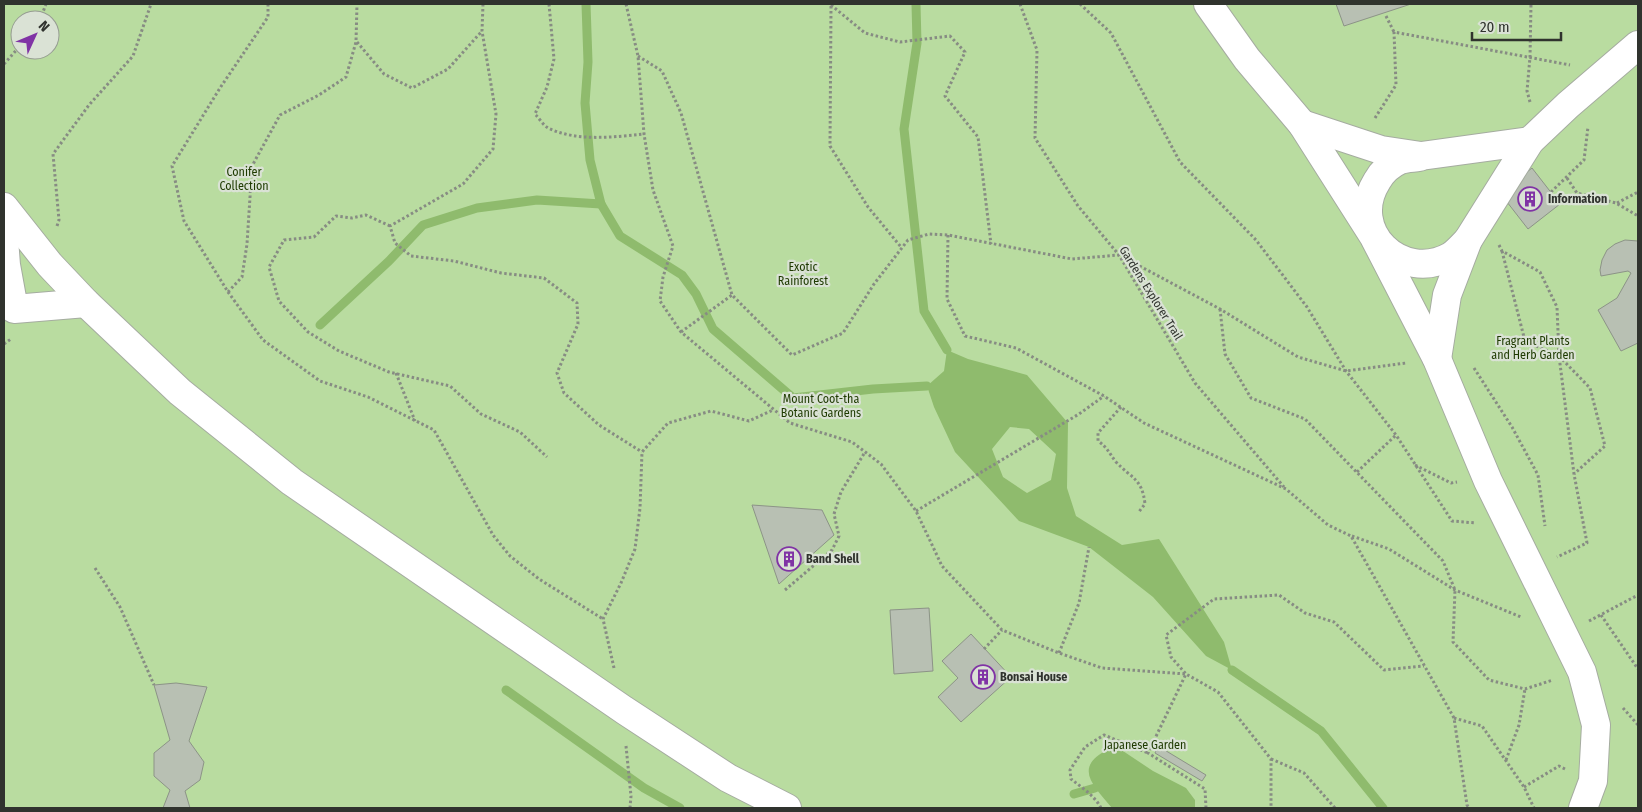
<svg xmlns="http://www.w3.org/2000/svg" width="1642" height="812" viewBox="0 0 1642 812" font-family="'Fira Sans Condensed',sans-serif">
<style>
.green{fill:#b9dca0;fill-rule:evenodd}
.water{fill:#8fbb6d;fill-rule:evenodd}
.lines{fill:none;stroke-linecap:round;stroke-linejoin:round}
.stream{stroke:#8fbb6d;stroke-width:9}
.building{fill:#b8c0b3;stroke:#8c9387}
.minor-casing{stroke:#a5aca0;stroke-width:30}
.path{stroke:#878c83;stroke-width:3;stroke-dasharray:2.5 2.5;stroke-linecap:butt}
.minor{stroke:#fff;stroke-width:28}
.labels{text-anchor:middle;dominant-baseline:central;stroke-width:4.5;stroke-linejoin:round;paint-order:stroke}
.park-label{font-size:12px;fill:#1e3a00;stroke:#dae2d5}
.poi-label{font-size:12px;font-weight:bold;fill:#30332e;stroke:#dae2d5;text-anchor:start}
.street-label{font-size:12px;fill:#30332e;stroke:#dae2d5}
</style>
<rect width="100%" height="100%" fill="#dae2d5"/>
<path class="green" d="M 4,4 L 1638,4 L 1638,808 L 4,808 ZM 20,20 L 50,20 L 50,50 L 20,50 Z"/>
<g class="water">
<path d="M 947,350 L 968,359 L 1027,375 L 1068,423 L 1067,488 L 1076,516 L 1122,545 L 1159,539 L 1224,642 L 1232,670 L 1206,656 L 1153,597 L 1089,547 L 1019,521 L 955,452 L 934,407 L 927,386 L 944,371 ZM 1010,427 L 1029,429 L 1056,454 L 1051,480 L 1027,493 L 1003,477 L 992,449 Z"/>
<path d="M 1107,750 L 1123,751 L 1153,771 L 1186,788 L 1195,800 L 1195,808 L 1112,808 C 1095,787 1072,768 1107,750 Z"/>
</g>
<g class="lines">
<g class="stream">
<polyline points="586,4 588,62 585,103 590,160 601,204 620,236 682,275 696,294 713,329 793,398 873,389 927,386"/>
<polyline points="916,4 917,43 904,129 924,311 947,350"/>
<polyline points="320,325 389,261 423,225 477,208 537,200 601,204"/>
<polyline points="1232,670 1321,731 1383,808"/>
<polyline points="506,690 644,788 680,808"/>
<polyline points="1074,794 1095,788"/>
</g>
</g>
<g class="building">
<polygon points="1336,4 1411,4 1344,26"/>
<polygon points="1532,168 1560,204 1528,229 1500,193"/>
<polygon points="1625,240 1638,241 1638,343 1621,351 1598,310 1617,298 1631,273 1628,271 1601,276 1600,270 1602,260 1607,250 1615,244"/>
<polygon points="752,505 822,510 834,535 779,584"/>
<polygon points="929,608 933,671 894,674 890,610"/>
<polygon points="971,634 1011,677 961,722 938,697 958,678 942,661"/>
<polygon points="176,683 207,687 189,741 204,762 200,780 185,791 190,808 163,808 170,790 154,776 154,753 170,740 154,685"/>
<polygon points="1158,746 1206,775 1202,781 1155,753"/>
</g>
<g class="lines">
<g class="minor-casing">
<g id="minor">
<polyline points="1208,4 1247,59 1302,124 1374,237 1437,359 1488,481 1582,672 1596,725 1593,781 1583,808"/>
<polyline points="1302,124 1381,150 1421,156 1530,141"/>
<path d="M 1419,157 C 1413,158 1406,158 1400,160 C 1391,164 1382,172 1377,181 C 1346,230 1401,284 1451,256 C 1457,252 1463,245 1468,240"/>
<polyline points="4,207 50,265 86,303 180,392 292,482 624,710 728,778 787,808"/>
<polyline points="4,239 6,265 14,309 86,303"/>
<polyline points="1437,359 1447,295 1468,240 1530,141 1568,105 1638,45"/>
</g>
</g>
<g class="path">
<polyline points="268,4 268,17 220,88 172,166 184,221 228,292 263,340 320,381 368,397 434,430 493,535 510,556 539,579 603,619"/>
<polyline points="483,4 482,31 496,114 493,149 463,184 390,226 395,243 411,256 454,261 501,273 544,278 577,303 578,324 557,373 564,393 599,425 642,452"/>
<path d="M 549,4 L 554,59 L 547,87 L 535,114 C 539,118 543,125 548,128 C 577,142 614,137 644,134"/>
<polyline points="626,4 638,56 644,134 653,190 673,246 663,277 660,301 681,332 790,423 852,442 881,464 916,511 942,566 1002,630 1059,653 1102,668 1186,674 1218,692 1271,759 1271,808"/>
<polyline points="1020,4 1037,50 1035,138 1078,206 1119,255 1195,383 1284,487"/>
<polyline points="1080,4 1111,33 1180,162 1256,240 1307,307 1346,371 1396,435 1452,521 1476,523"/>
<polyline points="831,5 865,33 900,42 950,36 965,52 945,96 978,137 991,244"/>
<polyline points="831,6 830,146 868,207 901,247"/>
<polyline points="1386,16 1394,32"/>
<polyline points="40,20 46,4"/>
<polyline points="357,42 384,74 412,88 448,69 482,31"/>
<polyline points="638,56 662,71 681,113 732,295 792,355 843,333 874,284 908,240 929,234 948,235 1072,259 1119,255 1220,309 1298,357 1346,371 1406,363"/>
<polyline points="4,64 20,46"/>
<polyline points="1530,102 1527,91 1530,57 1531,4"/>
<polyline points="1375,118 1396,85 1394,32 1570,65"/>
<polyline points="1567,178 1577,193 1616,203 1638,216"/>
<polyline points="1551,192 1584,160 1588,127"/>
<polyline points="1617,203 1638,192"/>
<polyline points="57,226 59,220 53,154 89,105 133,56 151,4"/>
<polyline points="390,226 366,215 352,218 336,216 314,237 284,240 269,267 279,301 308,332 339,351 389,372 450,386 481,414 520,432 547,457"/>
<polyline points="948,235 947,299 965,336 1016,348 1104,396 1144,423 1286,489 1328,525 1351,536 1454,718 1467,805 1469,808"/>
<polyline points="1499,245 1502,251 1540,272 1557,307 1559,356 1574,474 1587,543 1557,557"/>
<polyline points="1502,251 1525,341 1559,356 1590,388 1605,446 1574,474"/>
<polyline points="228,292 242,277 247,244 252,166 280,115 319,95 346,77 356,42 357,4"/>
<polyline points="1220,309 1225,354 1251,398 1305,419 1443,561 1455,590 1453,642 1489,680 1525,689 1553,680"/>
<polyline points="681,332 732,295"/>
<polyline points="4,344 11,339"/>
<polyline points="1474,368 1512,427 1538,475 1545,526"/>
<polyline points="396,373 415,421"/>
<path d="M 1121,407 L 1098,433 L 1098,441 C 1108,448 1109,453 1116,462 C 1132,479 1142,478 1145,504 L 1138,513"/>
<polyline points="1415,465 1451,483 1457,482"/>
<polyline points="1357,472 1396,435"/>
<polyline points="916,511 1079,414 1104,396"/>
<polyline points="1352,536 1389,549 1455,590 1521,617"/>
<polyline points="95,568 120,607 154,685"/>
<polyline points="785,590 832,550 839,536 834,514 841,492 865,452"/>
<polyline points="1601,615 1638,669"/>
<polyline points="1589,621 1638,595"/>
<polyline points="984,649 1002,630"/>
<polyline points="1059,653 1079,603 1089,547"/>
<polyline points="614,668 603,619 621,583 635,549 640,508 642,452 668,423 711,411 749,421 773,410"/>
<polyline points="1623,708 1638,725"/>
<polyline points="1454,718 1482,726 1524,787 1534,808"/>
<polyline points="626,746 631,796 630,808"/>
<polyline points="1271,759 1304,773 1335,808"/>
<polyline points="1506,760 1519,725 1525,689"/>
<polyline points="1524,787 1559,766 1565,769"/>
<path d="M 1101,808 C 1095,796 1081,787 1071,779 L 1070,770 L 1085,747 L 1104,735 L 1148,753"/>
<polyline points="1206,808 1205,789 1148,753 1186,674 1171,657 1166,635 1214,599 1279,595 1305,613 1334,622 1384,670 1424,666"/>
</g>
<use href="#minor" class="minor"/>
</g>
<defs>
<g id="building-ring" transform="scale(1.25)"><circle r="9.5" fill="#dae2d5" stroke="#8033a5" stroke-width="1.5"/><path d="M-4-6H4V6H1V3H-1V6H-4ZM-2.5-4.3h1.7v1.8h-1.7ZM.8-4.3h1.7v1.8H.8ZM-2.5-1h1.7V.8h-1.7ZM.8-1h1.7V.8H.8Z" fill="#8033a5"/></g>
</defs>
<g fill-rule="evenodd">
<use href="#building-ring" x="1530" y="199"/>
<use href="#building-ring" x="789" y="559"/>
<use href="#building-ring" x="983" y="677"/>
</g>
<g class="labels">
<g class="park-label">
<text x="244" y="172">Conifer<tspan x="244" dy="14">Collection</tspan></text>
<text x="803" y="267">Exotic<tspan x="803" dy="14">Rainforest</tspan></text>
<text x="1533" y="341">Fragrant Plants<tspan x="1533" dy="14">and Herb Garden</tspan></text>
<text x="821" y="399">Mount Coot-tha<tspan x="821" dy="14">Botanic Gardens</tspan></text>
<text x="1145" y="745">Japanese Garden</text>
</g>
<g class="poi-label">
<text x="1548" y="199">Information</text>
<text x="806" y="559">Band Shell</text>
<text x="1000" y="677">Bonsai House</text>
</g>
<g class="street-label">
<text transform="translate(1151 293) rotate(58)">Gardens Explorer Trail</text>
</g>
</g>
<rect width="1642" height="812" fill="none" stroke="#30332e" stroke-width="10"/>
<g transform="translate(35 35) rotate(46)"><circle r="24" fill="#dae2d5" stroke="#969c92"/>
<path d="M0-4L9 19L0 12L-9 19Z" fill="#8033a5"/>
<text y="-8" font-size="14" font-weight="bold" text-anchor="middle" fill="#30332e">N</text>
</g>
<path d="M1472 32v8h89v-8" fill="none" stroke="#30332e" stroke-width="2.5"/>
<text x="1480" y="32" font-size="15" fill="#30332e" stroke="#dae2d5" stroke-width="4" paint-order="stroke">20 m</text>
</svg>
